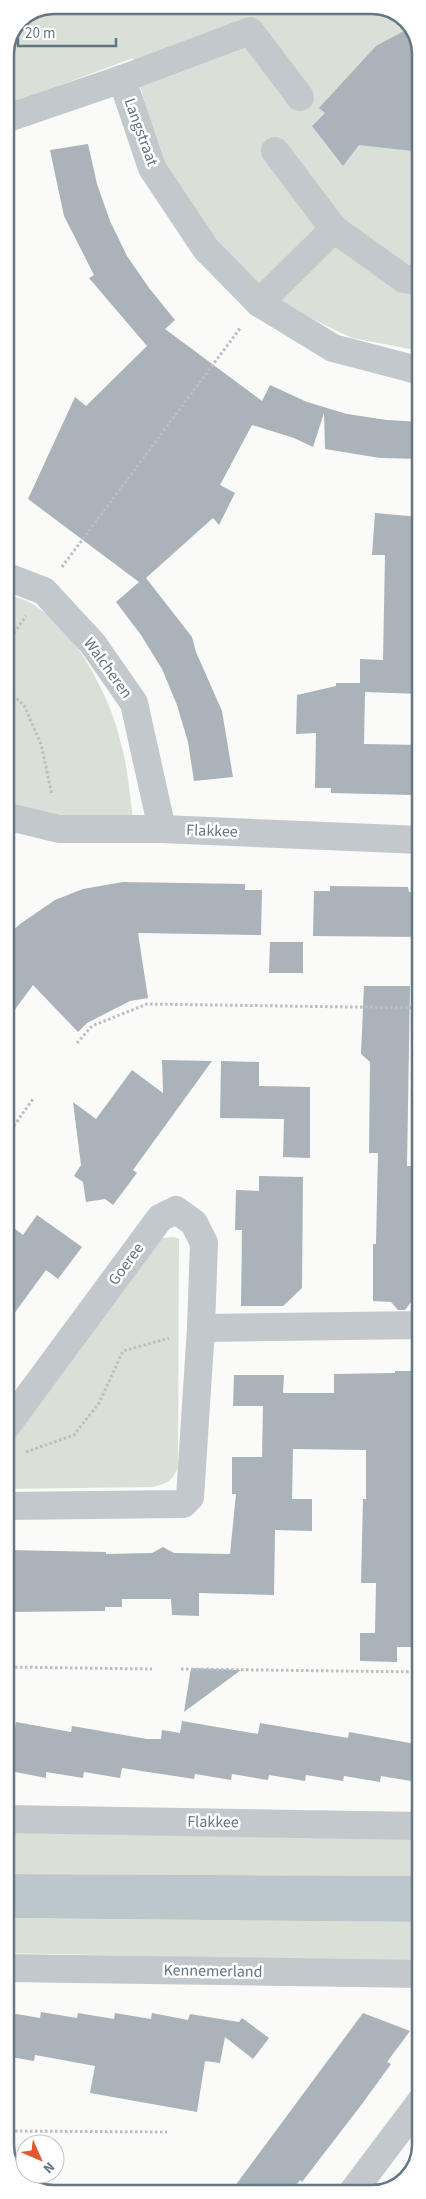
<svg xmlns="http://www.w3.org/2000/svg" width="426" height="2199" viewBox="0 0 426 2199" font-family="'Source Sans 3',sans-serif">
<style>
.green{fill:#dadfd7}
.water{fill:#bbc7cb}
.building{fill:#aab3b9}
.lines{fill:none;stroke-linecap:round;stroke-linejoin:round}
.path{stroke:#bbbfc2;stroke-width:3;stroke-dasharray:2.5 2.5;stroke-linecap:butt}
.minor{stroke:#c3c8cc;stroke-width:28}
.labels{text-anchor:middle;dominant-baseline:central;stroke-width:5;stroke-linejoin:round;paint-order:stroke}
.street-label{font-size:16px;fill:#657683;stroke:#fff}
.rim{fill:none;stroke:#657683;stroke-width:2.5}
</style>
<rect width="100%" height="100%" fill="#fafaf8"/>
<g class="green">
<polygon points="54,5 378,5 407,19 421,47 421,351 352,338 298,312 247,278 214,243 160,161 133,58 5,106 5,53 19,19"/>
<path d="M 5,593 C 12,596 20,598 27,601 C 75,626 111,697 122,747 C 128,771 130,796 133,819 L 76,818 L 5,807 Z"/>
<path d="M 174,1237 L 179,1239 L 178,1467 C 173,1481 166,1484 152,1487 L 5,1489 L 5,1448 L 161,1238 Z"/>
<polygon points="5,1831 421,1837 421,1876 5,1874"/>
<polygon points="5,1918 421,1922 421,1962 5,1953"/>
</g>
<polygon class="water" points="5,1874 421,1876 421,1922 5,1918"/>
<g class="building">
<polygon points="404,31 421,52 421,152 359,145 343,166 312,126 325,113 319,108 376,46"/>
<polygon points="88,144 97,184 110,221 127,256 149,288 175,320 165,329 262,401 270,385 307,402 347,414 387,420 421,422 421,459 380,458 325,449 324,413 313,447 294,438 252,425 220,485 235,493 219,525 213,518 146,578 192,637 196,652 222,711 233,777 194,781 188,742 177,705 162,669 141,635 116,602 139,582 28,499 75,397 86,406 147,346 89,278 94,275 64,216 50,150"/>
<polygon points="375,513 420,517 417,558 421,559 421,694 365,692 364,744 421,745 421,790 411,790 412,795 331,793 331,788 315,788 316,733 296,734 297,695 336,686 336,683 360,683 360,659 383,660 385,555 372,555"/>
<polygon points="123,882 245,884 245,890 262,890 261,935 138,933 148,998 130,1001 87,1023 78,1032 33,985 5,1023 5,938 20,924 55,900 83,889"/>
<polygon points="330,886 408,887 409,892 421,892 421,937 313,936 314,891 330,891"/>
<polygon points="270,942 303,942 303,973 269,973"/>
<polygon points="364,986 410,986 407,1166 417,1166 417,1183 421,1183 421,1302 411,1302 405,1310 398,1310 391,1302 373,1301 373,1244 376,1244 378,1153 369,1153 370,1062 361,1054"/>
<polygon points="162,1060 212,1061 133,1170 137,1173 113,1205 105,1199 86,1202 83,1182 74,1176 81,1165 73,1102 96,1119 132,1070 163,1093"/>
<polygon points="221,1061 259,1062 259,1086 310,1087 310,1158 283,1157 284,1119 220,1118"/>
<polygon points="259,1176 303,1177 302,1288 283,1306 241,1306 242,1230 235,1230 236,1190 259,1191"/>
<polygon points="37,1215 82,1247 58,1279 46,1270 5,1326 5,1221 23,1235"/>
<polygon points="395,1371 421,1371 421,1647 397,1647 397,1662 360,1661 360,1633 375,1633 376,1583 361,1583 363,1499 366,1499 366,1450 293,1449 292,1499 312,1499 312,1531 275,1530 274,1595 199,1593 199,1616 172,1615 171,1599 122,1599 122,1607 105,1607 105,1611 7,1612 5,1550 106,1552 106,1554 152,1553 163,1547 174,1553 230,1554 236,1494 232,1494 232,1457 262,1457 263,1406 233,1406 234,1375 284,1375 283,1393 334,1393 334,1374 395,1373"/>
<polygon points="191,1668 241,1670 184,1712"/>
<polygon points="182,1721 258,1734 260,1723 348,1738 349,1732 421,1745 417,1782 381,1776 380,1782 344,1776 343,1781 306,1775 305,1781 269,1775 268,1780 232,1774 231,1780 195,1774 194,1779 122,1768 120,1778 84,1772 83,1778 46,1772 46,1778 5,1770 5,1733 14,1734 16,1722 71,1732 72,1726 147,1739 161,1739 162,1730 180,1733"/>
<polygon points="5,2012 40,2018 41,2012 77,2018 78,2013 114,2019 115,2013 151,2019 152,2013 188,2020 190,2014 239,2022 242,2018 269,2038 253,2059 225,2037 220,2063 205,2061 197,2112 90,2093 95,2066 35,2055 34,2061 5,2056"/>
<polygon points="363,2013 410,2031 387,2062 391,2064 362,2104 302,2182 300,2180 290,2194 229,2194"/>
</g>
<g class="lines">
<g class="path">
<polyline points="62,567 241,327"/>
<polyline points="5,645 26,616"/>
<polyline points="5,689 24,705 41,744 52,795"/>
<polyline points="77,1043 92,1026 147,1004 421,1008"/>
<polyline points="5,1138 33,1099"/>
<polyline points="26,1452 74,1435 99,1403 123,1351 169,1338"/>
<polyline points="5,1667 152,1669"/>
<polyline points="181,1669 421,1672"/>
<polyline points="5,2131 167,2132"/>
</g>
<g class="minor">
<polyline points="122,79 250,31 300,97"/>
<polyline points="5,119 122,79 152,168 206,249 259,303 333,348 421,371"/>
<polyline points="275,151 334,229 404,279 421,281"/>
<polyline points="259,303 334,229"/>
<polyline points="5,576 44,591 93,644 134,703 162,829"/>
<polyline points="5,816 59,829 162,829 421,840"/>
<polyline points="201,1328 421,1325"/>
<polyline points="5,1428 160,1218 176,1210 194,1223 204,1243 201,1328 190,1497 183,1504 5,1506"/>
<polyline points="5,1819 421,1826"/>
<polyline points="5,1968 421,1974"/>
<polyline points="351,2194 421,2101"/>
</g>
</g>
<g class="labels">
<g class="street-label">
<text transform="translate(141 132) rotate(70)">Langstraat</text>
<text transform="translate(108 668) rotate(54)">Walcheren</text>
<text transform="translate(212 831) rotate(2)">Flakkee</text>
<text transform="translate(126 1264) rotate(-54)">Goeree</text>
<text transform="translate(213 1822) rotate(1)">Flakkee</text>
<text transform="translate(213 1971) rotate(1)">Kennemerland</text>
</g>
</g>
<path d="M0 0H426V2199H0ZM54 14H372A40 40 0 0 1 412 54V2145A40 40 0 0 1 372 2185H54A40 40 0 0 1 14 2145V54A40 40 0 0 1 54 14Z" fill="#fff" fill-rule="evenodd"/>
<path class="rim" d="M54 14H372A40 40 0 0 1 412 54V2145A40 40 0 0 1 372 2185H54A40 40 0 0 1 14 2145V54A40 40 0 0 1 54 14Z"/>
<g transform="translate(40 2159) rotate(135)"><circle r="24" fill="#ffffff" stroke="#c1c8cd"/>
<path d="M0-4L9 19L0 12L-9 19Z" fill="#e4572e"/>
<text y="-8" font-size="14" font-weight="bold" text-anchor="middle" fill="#657683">N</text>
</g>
<path d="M18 38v8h98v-8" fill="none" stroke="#657683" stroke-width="2.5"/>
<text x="25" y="38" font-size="15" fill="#657683" stroke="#ffffff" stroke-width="4" paint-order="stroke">20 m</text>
</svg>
